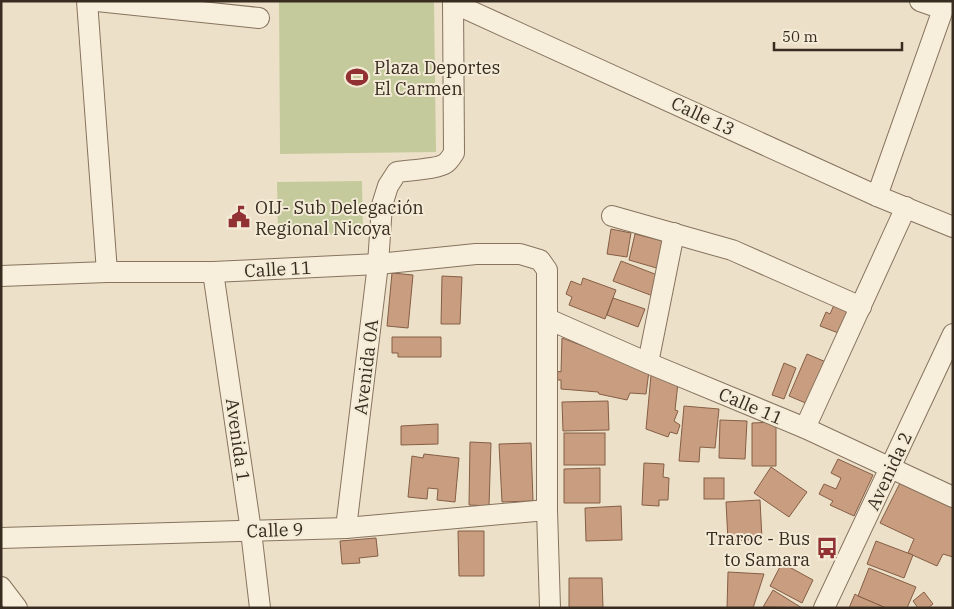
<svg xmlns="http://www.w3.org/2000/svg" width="954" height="609" viewBox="0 0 954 609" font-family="'IBM Plex Serif',serif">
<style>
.pitch{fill:#c5ca9c}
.building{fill:#c89d80;stroke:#855e45}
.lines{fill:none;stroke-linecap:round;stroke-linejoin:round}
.minor-casing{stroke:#87735e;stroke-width:22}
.minor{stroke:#f7eedb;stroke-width:20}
.labels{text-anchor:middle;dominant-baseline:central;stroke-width:4;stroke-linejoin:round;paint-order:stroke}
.poi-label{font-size:18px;fill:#382c21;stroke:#f4ebd7;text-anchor:start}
.street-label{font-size:18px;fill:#382c21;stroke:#f4ebd7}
</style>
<rect width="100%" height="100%" fill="#ece1c8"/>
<g class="pitch">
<polygon points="279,1 434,1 436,152 280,154"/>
<polygon points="362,181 363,234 278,236 277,182"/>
</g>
<g class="building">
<polygon points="611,229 631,233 627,257 607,254"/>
<polygon points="635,234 667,242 660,269 629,260"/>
<polygon points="621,261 660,276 653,296 613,281"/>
<polygon points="392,273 413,275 408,328 387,326"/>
<polygon points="442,276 462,277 460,324 441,324"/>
<polygon points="583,278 616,290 605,319 569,305 572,297 566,294 571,281 581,285"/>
<polygon points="613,298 645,309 638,327 607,315"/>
<polygon points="834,305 850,311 841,334 820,326 826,312 830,314"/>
<polygon points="392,337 441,337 441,357 398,357 398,353 392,353"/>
<polygon points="562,338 649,371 646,394 630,393 627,400 599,394 598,392 561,389 561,380 556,380 556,371 561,372"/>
<polygon points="807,354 826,362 808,404 789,396"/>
<polygon points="784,363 796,368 784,399 772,395"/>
<polygon points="651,375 678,383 675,410 678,411 674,421 680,425 677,434 670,432 668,437 646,429"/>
<polygon points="608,401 609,430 563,431 562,402"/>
<polygon points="684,406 719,409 715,448 700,447 699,462 679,461"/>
<polygon points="720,420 747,421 745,459 719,458"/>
<polygon points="776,422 776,466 752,466 752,423"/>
<polygon points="438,424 438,444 401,445 401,426"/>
<rect x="564" y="433" width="41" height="32"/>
<polygon points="470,442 491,443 489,506 469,505"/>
<polygon points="531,443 533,501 502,502 499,444"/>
<polygon points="424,454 459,458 455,502 437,500 438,489 428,488 427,499 408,497 412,456 423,458"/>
<polygon points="838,459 873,475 854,516 830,505 833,501 819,494 824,484 836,489 841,478 831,473"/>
<polygon points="644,463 664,464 663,477 669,478 668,500 659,500 659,506 642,505"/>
<polygon points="771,467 807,492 789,517 754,493"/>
<polygon points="600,468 600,503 564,503 564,469"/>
<rect x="704" y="478" width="20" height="21"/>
<polygon points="900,483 953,508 953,557 943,554 937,566 908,553 914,539 880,523"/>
<polygon points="760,500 762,539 728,541 726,502"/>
<polygon points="621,506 622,540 586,541 585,508"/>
<polygon points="458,531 484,531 484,576 459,576"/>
<polygon points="376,538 378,556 359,558 360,563 342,564 340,541"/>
<polygon points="876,541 913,555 904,578 867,564"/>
<polygon points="782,563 813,580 802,603 770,586"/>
<polygon points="869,568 916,587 907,608 886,608 858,596"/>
<polygon points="728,572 764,574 753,608 727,608"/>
<polygon points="569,578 602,578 603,608 569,608"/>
<polygon points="773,590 802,608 763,607"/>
<polygon points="924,592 933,604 928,608 918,608 913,601"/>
<polygon points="855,594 858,596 886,608 849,608"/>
</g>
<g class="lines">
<g class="minor-casing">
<g id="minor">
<polyline points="87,1 107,272"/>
<polyline points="97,1 259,18"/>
<polyline points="920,1 943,9"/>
<polyline points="453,3 877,196 953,227"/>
<polyline points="877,196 946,1"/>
<polyline points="612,216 732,250 861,307"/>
<polyline points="213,272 251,531 260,608"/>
<polyline points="1,276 107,272 213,272 378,264 476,254 520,254 540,260 547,270 547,510 550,608"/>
<polyline points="548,319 648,363 805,428 953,497"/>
<polyline points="648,363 674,233"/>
<polyline points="805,428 906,207"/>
<path d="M 346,528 L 378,264 L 382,205 L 388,186 L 397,172 C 409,170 439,169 446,163 C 449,161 452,156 454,153 L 453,1"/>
<polyline points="1,538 346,528 547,510"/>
<polyline points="1,587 17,608"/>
<polyline points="824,608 953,334"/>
</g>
</g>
<use href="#minor" class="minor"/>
</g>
<defs>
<g id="stadium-bare" transform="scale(1.725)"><path d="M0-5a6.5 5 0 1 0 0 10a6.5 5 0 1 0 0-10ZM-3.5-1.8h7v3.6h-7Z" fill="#923133" stroke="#f4ebd7" stroke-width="2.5" paint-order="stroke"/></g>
<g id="civic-bare" transform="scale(1.725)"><path d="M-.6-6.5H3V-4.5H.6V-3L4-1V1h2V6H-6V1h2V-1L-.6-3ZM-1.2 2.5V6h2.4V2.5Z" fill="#923133" stroke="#f4ebd7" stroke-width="2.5" paint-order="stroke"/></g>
<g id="bus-bare" transform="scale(1.725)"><path d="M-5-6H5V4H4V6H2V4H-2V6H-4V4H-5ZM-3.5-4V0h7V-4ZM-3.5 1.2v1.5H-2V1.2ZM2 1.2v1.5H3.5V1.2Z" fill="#923133" stroke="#f4ebd7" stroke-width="2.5" paint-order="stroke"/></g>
</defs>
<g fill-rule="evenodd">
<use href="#stadium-bare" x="357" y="77"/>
<use href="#civic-bare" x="239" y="217"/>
<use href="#bus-bare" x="827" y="548"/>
</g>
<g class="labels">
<g class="poi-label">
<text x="374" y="67">Plaza Deportes<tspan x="374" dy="21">El Carmen</tspan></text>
<text x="255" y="207">OIJ- Sub Delegación<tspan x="255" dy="21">Regional Nicoya</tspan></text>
<text x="810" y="538" text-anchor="end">Traroc - Bus<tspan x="810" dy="21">to Samara</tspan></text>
</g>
<g class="street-label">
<text transform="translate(703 116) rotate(25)">Calle 13</text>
<text transform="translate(278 269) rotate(-3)">Calle 11</text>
<text transform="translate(366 367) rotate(-83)">Avenida 0A</text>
<text transform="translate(751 406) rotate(23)">Calle 11</text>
<text transform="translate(238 440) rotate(82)">Avenida 1</text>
<text transform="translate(889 471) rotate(-65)">Avenida 2</text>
<text transform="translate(275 530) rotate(-2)">Calle 9</text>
</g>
</g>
<rect width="954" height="609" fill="none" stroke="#382c21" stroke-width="5"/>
<path d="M774 42v8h128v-8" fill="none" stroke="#382c21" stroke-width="2.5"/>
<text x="782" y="42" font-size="15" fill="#382c21" stroke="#f4ebd7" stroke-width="4" paint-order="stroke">50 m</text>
</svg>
